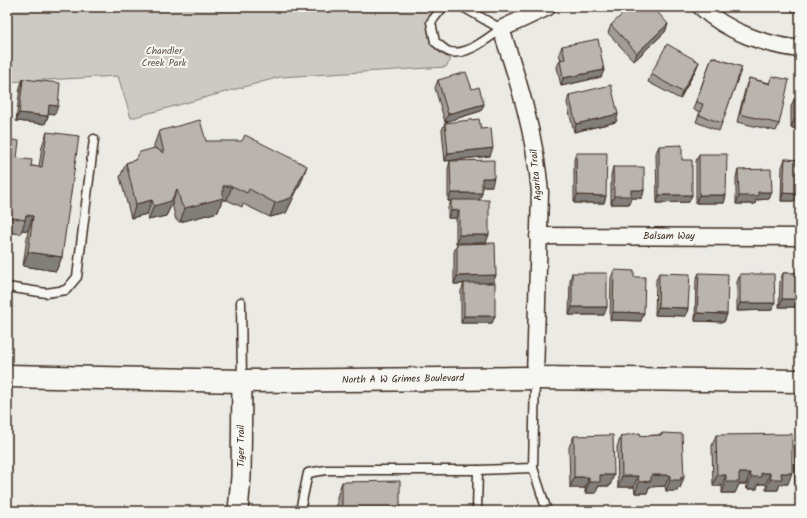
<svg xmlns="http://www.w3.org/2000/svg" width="807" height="518" viewBox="0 0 807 518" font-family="Kalam,sans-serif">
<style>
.green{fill:#cdcac4;stroke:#847a71}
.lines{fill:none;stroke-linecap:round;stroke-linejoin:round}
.service-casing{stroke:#3b2a1e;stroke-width:11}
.minor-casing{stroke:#3b2a1e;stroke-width:19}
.tertiary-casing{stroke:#3b2a1e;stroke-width:22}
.secondary-casing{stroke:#3b2a1e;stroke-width:25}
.service{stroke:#f6f6f2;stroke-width:8}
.minor{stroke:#f6f6f2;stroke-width:16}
.tertiary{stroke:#f6f6f2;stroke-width:19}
.secondary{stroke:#f6f6f2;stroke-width:22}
.wall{fill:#a09b96;stroke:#3b2a1e}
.shaded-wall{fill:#827e7a;stroke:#3b2a1e}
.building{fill:#bab4ae;stroke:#3b2a1e}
.labels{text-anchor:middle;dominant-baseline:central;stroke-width:4;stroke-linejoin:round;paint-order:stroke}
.park-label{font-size:10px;fill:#605248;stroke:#f6f6f2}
.street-label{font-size:10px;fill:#3b2a1e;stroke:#f6f6f2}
</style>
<rect width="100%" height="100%" fill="#ebeae5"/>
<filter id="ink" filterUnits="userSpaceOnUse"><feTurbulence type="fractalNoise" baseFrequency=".025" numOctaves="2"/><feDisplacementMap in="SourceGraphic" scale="8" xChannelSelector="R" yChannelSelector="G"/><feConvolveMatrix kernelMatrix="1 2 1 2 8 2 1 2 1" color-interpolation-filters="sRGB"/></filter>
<g filter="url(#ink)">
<path class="green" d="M 7,7 L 436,7 C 425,13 426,33 431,43 C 435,51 443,55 451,59 L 446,67 L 280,77 L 131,118 L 118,76 L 7,82 Z"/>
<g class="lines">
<g class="service-casing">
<g id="service">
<path d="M 443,7 L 431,22 L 435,42 C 439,44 445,51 450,52 C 467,56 488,38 501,29 L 463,7"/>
<polyline points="7,287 46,293 66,290 77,277 94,139"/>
<polyline points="241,302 242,380"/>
<polyline points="535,378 533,468 547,511"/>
<polyline points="478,470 533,468"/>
<polyline points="300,511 308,473 326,470 478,470 477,511"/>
</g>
</g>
<g class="minor-casing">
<g id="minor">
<path d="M 701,7 C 727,32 766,45 800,49"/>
<polyline points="538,236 800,237"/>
<path d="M 535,378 L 540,192 C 535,135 519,82 501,29 L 548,7"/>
</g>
</g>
<g class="tertiary-casing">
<polyline id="tertiary" points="238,511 241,477 242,381"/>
</g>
<g class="secondary-casing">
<polyline id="secondary" points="7,376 242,381 535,378 800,381"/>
</g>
<use href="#service" class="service"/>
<use href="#minor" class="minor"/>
<use href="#tertiary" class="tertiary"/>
<use href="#secondary" class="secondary"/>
</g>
<g class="wall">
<polygon points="668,24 665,32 634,61 608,33 611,25"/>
<polygon points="562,46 604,70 601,77 561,86 557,67 560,60 561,60 559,54"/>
<polygon points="712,57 742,67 719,131 696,122 700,112 693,109"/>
<polygon points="699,62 696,69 680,99 648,82 651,74"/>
<polygon points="772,76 779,124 776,131 737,122 746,86 749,78 769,83"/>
<polygon points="23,79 55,114 48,113 48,116 45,124 16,121 20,87"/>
<polygon points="438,80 484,104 481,111 445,122 435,88"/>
<polygon points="800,89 800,128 791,128 791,107 794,99 797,99 797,96"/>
<polygon points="569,95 618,114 616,122 574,132 567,103"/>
<polygon points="445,123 490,156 445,161 442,130"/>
<polygon points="159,131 206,141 302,180 286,213 270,217 243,204 242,207 227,200 222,200 218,212 180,222 176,220 172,204 166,216 148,220 147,214 131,218 120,177 126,163 135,160 154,148 154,145"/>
<polygon points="47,132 62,257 56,271 23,266 28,231 22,230 20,234 7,232 7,139 17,158 31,166 39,167 42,146"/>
<polygon points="659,146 682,160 692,195 689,202 657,203 656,153"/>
<polygon points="576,153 606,196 604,203 574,203 574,160"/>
<polygon points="699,154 726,195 724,203 696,203 696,161"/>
<polygon points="785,159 800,160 800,201 781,201 782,167"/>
<polygon points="450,161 492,186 482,186 482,193 479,200 486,243 456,243 456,218 448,218 448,208 451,201 448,201 448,169"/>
<polygon points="613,167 644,190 642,198 631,198 629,204 611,204 611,175"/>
<polygon points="738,170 772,192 769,199 756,200 755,204 736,204 736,178"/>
<polygon points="457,244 496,275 493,283 475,283 495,316 492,323 461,323 461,291 464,284 454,284 454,252"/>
<polygon points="614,270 641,321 610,320 611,278"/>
<polygon points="572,273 604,315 569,315 570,280"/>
<polygon points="659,273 688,308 686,316 655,315 656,280"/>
<polygon points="699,273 727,314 724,322 695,321 696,280"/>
<polygon points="783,273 800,273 800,320 798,320 799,307 779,307 780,281"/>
<polygon points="740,274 772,310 737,311 737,282"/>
<polygon points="662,433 684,477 680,488 678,488 677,491 666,491 665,486 649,487 647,493 635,493 634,487 618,487 617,447 621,436 661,435"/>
<polygon points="798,433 800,433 800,485 795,485 794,445"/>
<polygon points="716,435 788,484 780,484 778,490 766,490 766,484 758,484 757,489 747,489 746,484 739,484 735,493 722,493 722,486 713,486 712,446"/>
<polygon points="574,436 610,486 598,486 596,493 585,493 585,488 570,488 569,447"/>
<polygon points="342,482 400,511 337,511 337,497"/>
</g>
<g class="shaded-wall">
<polygon points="784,7 800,7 800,12 783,10"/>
<polygon points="668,24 665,32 634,61 637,53"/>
<polygon points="699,62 696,69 680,99 682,92"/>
<polygon points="604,70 601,77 561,86 563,78"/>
<polygon points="484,104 481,111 445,122 448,114"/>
<polygon points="49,105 58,106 55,114 46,113"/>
<polygon points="19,113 48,116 45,124 16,121"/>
<polygon points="618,114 616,122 574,132 576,124"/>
<polygon points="794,120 800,120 800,128 791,128"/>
<polygon points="493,148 490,156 445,161 448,153"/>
<polygon points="307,166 302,180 286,213 270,217 275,203"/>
<polygon points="482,178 494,178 492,186 479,186"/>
<polygon points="223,186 232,186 227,200 222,200 218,212 180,222 185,208"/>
<polygon points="177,189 172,204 166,216 148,220 154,206"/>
<polygon points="631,190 644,190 642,198 631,198 629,204 611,204 614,196"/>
<polygon points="758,192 772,192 769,199 756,200 755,204 736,204 739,196"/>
<polygon points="451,193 482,193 479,201 448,201"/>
<polygon points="783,193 800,194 800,201 781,201"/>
<polygon points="577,195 606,196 604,203 574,203"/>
<polygon points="659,195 692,195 689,202 657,203"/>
<polygon points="699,195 726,195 724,203 696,203"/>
<polygon points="152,200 147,214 131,218 136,204"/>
<polygon points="459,210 456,218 448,218 451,211"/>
<polygon points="26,215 33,216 28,231 22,230 25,220"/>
<polygon points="459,235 489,235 486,243 456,243"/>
<polygon points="28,252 62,257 56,271 23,266"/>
<polygon points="496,275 493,283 454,284 457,276"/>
<polygon points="782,299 800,299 800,303 799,307 779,307"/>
<polygon points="740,303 775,303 772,310 737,311"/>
<polygon points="572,307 607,307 604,315 569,315"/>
<polygon points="658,307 688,308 686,316 655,315"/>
<polygon points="613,312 644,313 641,321 610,320"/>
<polygon points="697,313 727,314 724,322 695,321"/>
<polygon points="464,316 495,316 492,323 461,323"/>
<polygon points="739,473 750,473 746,484 739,484 735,493 722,493 726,482"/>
<polygon points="761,473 770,473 766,484 758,484 757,489 747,489 751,477"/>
<polygon points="781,473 792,473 788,484 780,484 778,490 766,490 770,479"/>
<polygon points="799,474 800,474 800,485 795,485"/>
<polygon points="600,475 614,475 610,486 598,486 596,493 585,493 589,482"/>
<polygon points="651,475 670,475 665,486 649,487 647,493 635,493 639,482"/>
<polygon points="717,475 726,475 722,486 713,486"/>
<polygon points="622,476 638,476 634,487 618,487"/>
<polygon points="574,477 589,477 585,488 570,488"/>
<polygon points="681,477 684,477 680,488 678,488 677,491 666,491 670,480"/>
</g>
<g class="building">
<polygon points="630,7 653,7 668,24 637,53 611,25"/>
<polygon points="598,39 604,70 563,78 560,60 565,59 562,46"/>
<polygon points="667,44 699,62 682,92 651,74"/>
<polygon points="712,57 742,67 722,123 699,115 703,104 696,102"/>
<polygon points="466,72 472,89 479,87 484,104 448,114 438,80"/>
<polygon points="772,76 789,80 779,124 740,114 749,78 770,84"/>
<polygon points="23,79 60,83 58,106 49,105 48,116 19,113"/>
<polygon points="611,85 618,114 576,124 569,95"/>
<polygon points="800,89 800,120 794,120 794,99 799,99"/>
<polygon points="479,119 481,129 491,128 493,148 448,153 445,123"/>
<polygon points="200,120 206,141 242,141 245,135 307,166 291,198 275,203 249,189 247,193 232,186 223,186 223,198 185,208 182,206 177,189 171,201 154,206 152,200 136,204 126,163 135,160 140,152 155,148 164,153 159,131"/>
<polygon points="47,132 79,136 62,257 28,252 33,216 26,215 25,220 9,217 7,231 7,139 19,141 17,158 32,160 31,166 42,167"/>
<polygon points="682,145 682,160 692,160 692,195 659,195 659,146"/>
<polygon points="576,153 607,153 606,196 577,195"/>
<polygon points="699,154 727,154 726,195 699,195"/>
<polygon points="785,159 800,160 800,194 783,193"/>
<polygon points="494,160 494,178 482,178 482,193 451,193 450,161"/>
<polygon points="613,167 644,167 644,190 631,190 631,196 614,196"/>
<polygon points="771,169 772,192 758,192 758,196 739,196 738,170"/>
<polygon points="451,200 489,200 489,235 459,235 459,210 451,211"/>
<polygon points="495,243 496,275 457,276 457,244"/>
<polygon points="614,270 634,271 634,277 645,277 644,313 613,312"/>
<rect x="572" y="273" width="35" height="34"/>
<polygon points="659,273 690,274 688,308 658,307"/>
<polygon points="699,273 728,274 727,314 697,313"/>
<polygon points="783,273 800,273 800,299 782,299"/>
<polygon points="740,274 774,274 775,303 740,303"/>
<rect x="464" y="283" width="31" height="33"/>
<polygon points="640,433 641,436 662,435 662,433 682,434 684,477 681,477 681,480 670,480 670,475 651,475 651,481 639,482 638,476 622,476 621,436"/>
<polygon points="798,433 800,433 800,474 799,474"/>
<polygon points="792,434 792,473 781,473 782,479 770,479 770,473 761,473 761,477 751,477 750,473 739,473 739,482 726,482 726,475 717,475 716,435"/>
<polygon points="613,435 614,475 600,475 600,482 589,482 589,477 574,477 574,436"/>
<polygon points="400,481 400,511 342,511 342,482"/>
</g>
</g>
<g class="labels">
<g class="park-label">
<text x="164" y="51">Chandler<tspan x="164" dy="12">Creek Park</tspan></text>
</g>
<g class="street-label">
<text transform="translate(536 175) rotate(-95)">Agarita Trail</text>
<text x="669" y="236">Balsam Way</text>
<text transform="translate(403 379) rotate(-1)">North A W Grimes Boulevard</text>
<text transform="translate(241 446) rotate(-90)">Tiger Trail</text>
</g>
</g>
<rect width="807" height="518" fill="none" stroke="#f6f6f2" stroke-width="24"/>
<rect x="12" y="12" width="783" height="494" fill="none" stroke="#3b2a1e" stroke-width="1.5" filter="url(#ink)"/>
</svg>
